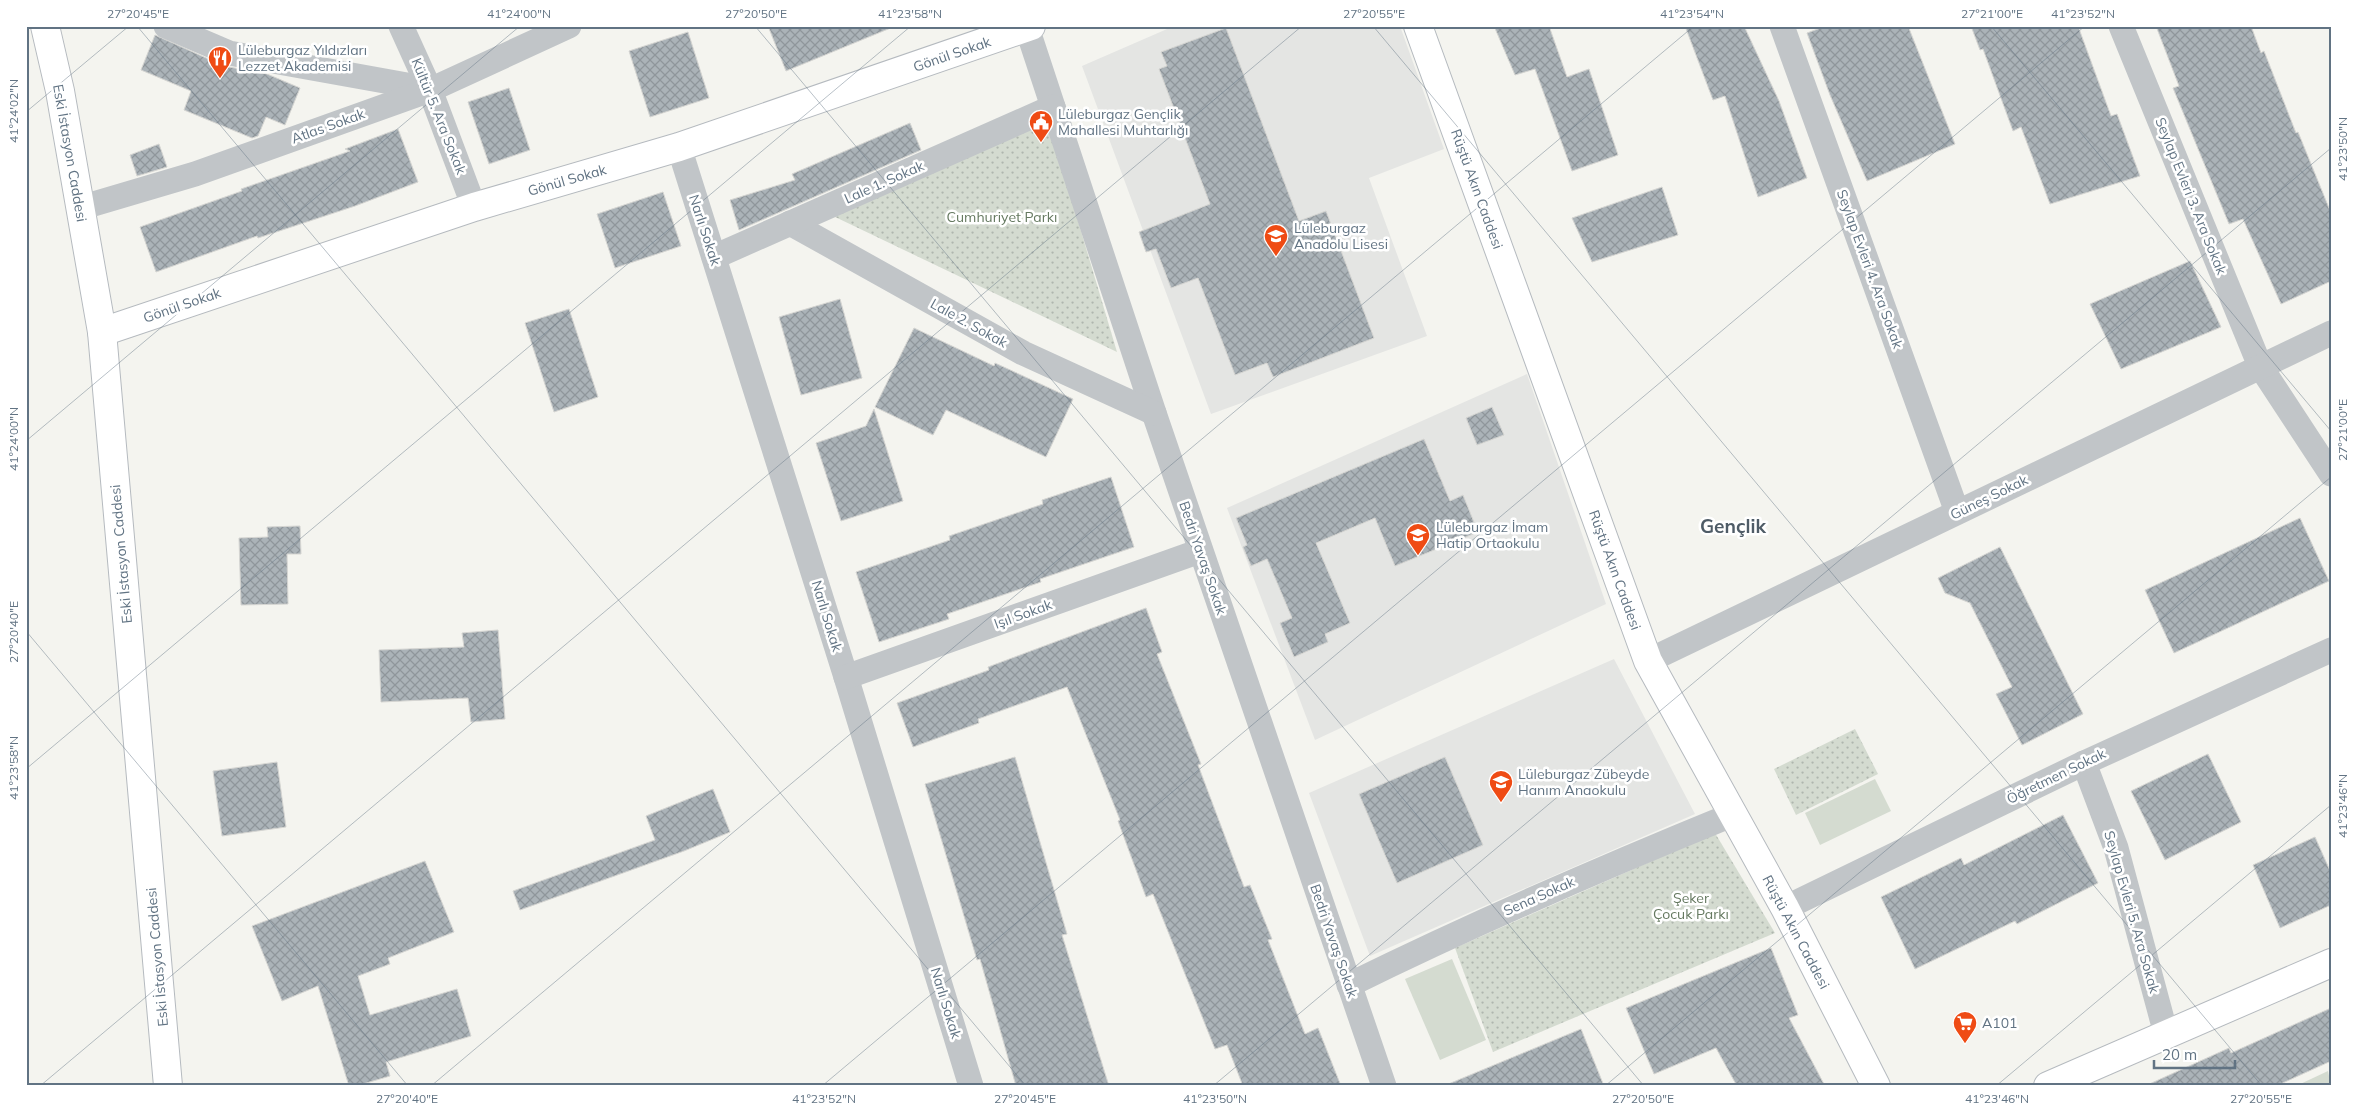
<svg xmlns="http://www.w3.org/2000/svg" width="2357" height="1112" viewBox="0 0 2357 1112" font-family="Mulish,sans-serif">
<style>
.built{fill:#e4e5e3}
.green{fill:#d4dbd0}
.park{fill:url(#park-dots)}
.building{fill:url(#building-cross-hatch);stroke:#d5d5d2}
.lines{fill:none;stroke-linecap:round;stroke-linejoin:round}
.secondary-casing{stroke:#b5babf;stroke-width:30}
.street{stroke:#c1c5c8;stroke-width:25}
.secondary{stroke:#fff;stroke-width:28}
.ticks{fill:none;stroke:#617383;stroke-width:1;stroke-opacity:0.45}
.labels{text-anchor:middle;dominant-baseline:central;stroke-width:5;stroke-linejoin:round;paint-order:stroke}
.poi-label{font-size:14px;fill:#617383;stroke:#fff;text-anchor:start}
.street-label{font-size:14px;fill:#617383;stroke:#fff}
.park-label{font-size:14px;fill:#657960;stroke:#fff}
.district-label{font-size:19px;font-weight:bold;fill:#4f5c67;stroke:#fff}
.neatline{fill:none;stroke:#617383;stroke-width:2}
.ticks-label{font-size:12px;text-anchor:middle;fill:#617383}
</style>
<defs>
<pattern id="park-dots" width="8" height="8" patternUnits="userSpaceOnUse" patternTransform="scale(1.25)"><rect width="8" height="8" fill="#d4dbd0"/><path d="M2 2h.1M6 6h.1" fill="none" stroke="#afb6ae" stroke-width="1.8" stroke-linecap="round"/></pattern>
<pattern id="building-cross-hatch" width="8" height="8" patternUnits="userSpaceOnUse" patternTransform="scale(1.25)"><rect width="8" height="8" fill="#abb3b8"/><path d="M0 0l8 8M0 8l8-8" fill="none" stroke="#8f969b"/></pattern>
</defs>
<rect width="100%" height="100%" fill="#f4f4ef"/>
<g class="built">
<polygon points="1174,26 1400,26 1444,149 1369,178 1427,336 1211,414 1082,66"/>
<polygon points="1527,374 1606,604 1315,740 1227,508"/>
<polygon points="1614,659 1695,814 1370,956 1309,793"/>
</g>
<g class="green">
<polygon points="1875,779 1891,811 1820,845 1805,813"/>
<polygon points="1452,959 1486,1040 1440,1060 1405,979"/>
<polygon points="2328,1071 2331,1086 2296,1086"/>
</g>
<g class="park">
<polygon points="1047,117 1117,352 831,215"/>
<polygon points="1855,729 1878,774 1796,815 1774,769"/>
<polygon points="1715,833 1775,933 1493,1052 1455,948"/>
</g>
<g class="building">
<polygon points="768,26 893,26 893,27 786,71"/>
<polygon points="1494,26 1549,26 1567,77 1589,69 1618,155 1572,171 1535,69 1515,75"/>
<polygon points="1685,26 1744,26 1779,101 1807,178 1758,197 1725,96 1713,100"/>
<polygon points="1826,26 1908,26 1955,144 1867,181 1830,95 1807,33"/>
<polygon points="1971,26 2078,26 2111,116 2117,114 2140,176 2050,204 2021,127 2013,131 1983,49 1980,50"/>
<polygon points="2156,26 2251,26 2261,53 2264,51 2296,133 2298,132 2331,213 2331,281 2281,304 2243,219 2229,224 2173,88 2179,86"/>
<polygon points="1226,28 1299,221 1326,211 1374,338 1273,377 1267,363 1235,375 1198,278 1171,288 1156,249 1146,252 1139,232 1210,204 1159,69 1167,66 1161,52"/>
<polygon points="688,32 709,98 650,117 629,51"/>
<polygon points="155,35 224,66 267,74 300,88 285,125 266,117 258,136 252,138 184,110 191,91 141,70"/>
<polygon points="509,88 530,150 489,164 468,102"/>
<polygon points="910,123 921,150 739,230 730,200 795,180 792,174"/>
<polygon points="398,129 418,182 355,206 258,238 257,236 156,272 140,227 242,191 241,189 350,151 345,149"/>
<polygon points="159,144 167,167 137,176 130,155"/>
<polygon points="1662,187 1678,235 1592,262 1572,218"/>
<polygon points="663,192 681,246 615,268 597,214"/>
<polygon points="2190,261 2221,327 2121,369 2090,304"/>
<polygon points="840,299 862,378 801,395 779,317"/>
<polygon points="569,309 598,397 554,412 525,323"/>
<polygon points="914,328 994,366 995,363 1073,399 1046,457 946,410 933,435 875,407"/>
<polygon points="1492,407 1504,435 1477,445 1466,418"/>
<polygon points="874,409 903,501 841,521 816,443 866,426"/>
<polygon points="1424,439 1450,501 1463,495 1478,532 1395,566 1375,518 1316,543 1350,623 1325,634 1328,642 1294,657 1280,623 1292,618 1267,559 1251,566 1243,547 1247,545 1236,518"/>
<polygon points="1111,477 1134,547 1040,579 1041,582 947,614 949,619 879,642 856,572 950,540 949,536 1043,504 1042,500"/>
<polygon points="2300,518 2329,581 2174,653 2145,590"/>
<polygon points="300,526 301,554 287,554 288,604 241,605 239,538 268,537 267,527"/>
<polygon points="2000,547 2083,714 2022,745 1996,694 2012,687 1970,603 1945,593 1938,578"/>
<polygon points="1146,608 1162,652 1157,654 1201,764 1198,765 1244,887 1250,885 1272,939 1268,940 1305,1034 1318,1028 1341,1086 1243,1086 1227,1045 1215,1049 1153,894 1146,897 1118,821 1120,820 1067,687 978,719 979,723 913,747 897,703 989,670 988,667"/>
<polygon points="498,630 505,719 471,722 468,698 381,702 379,650 464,647 462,633"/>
<polygon points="2208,754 2241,822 2165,860 2131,791"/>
<polygon points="1015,757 1067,934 1062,935 1109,1086 1016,1086 980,959 977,960 925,784"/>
<polygon points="1445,757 1483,845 1397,883 1359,794"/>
<polygon points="277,762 286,827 222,836 213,771"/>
<polygon points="713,789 730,832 684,851 520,910 513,891 655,840 646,816"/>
<polygon points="2063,815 2098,883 2017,924 2015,921 1915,969 1881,897 1961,858 1964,865"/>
<polygon points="2315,837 2331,873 2331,905 2280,928 2253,865"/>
<polygon points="425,861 454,932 388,958 390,964 358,976 370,1015 457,989 471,1036 386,1062 390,1076 356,1086 349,1086 318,986 282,1001 252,926"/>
<polygon points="1771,948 1798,1015 1789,1018 1825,1086 1737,1086 1716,1048 1654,1074 1626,1008"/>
<polygon points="2331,1008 2331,1061 2276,1086 2145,1086 2229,1048 2231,1053"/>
<polygon points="1581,1029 1604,1086 1446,1086 1446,1085"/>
</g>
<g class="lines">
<g class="secondary-casing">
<g id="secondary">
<polyline points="45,26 60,91 102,332 168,1086"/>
<polyline points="1418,26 1648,661 1785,908 1876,1086"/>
<polyline points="102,332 474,207 679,147 1031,26"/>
<polyline points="2048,1086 2331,963"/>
</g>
</g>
<g class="street">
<polyline points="166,26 229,53 429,89"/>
<polyline points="401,26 430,90 474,207"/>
<polyline points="1782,26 1957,512"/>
<polyline points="2121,26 2260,366 2331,474"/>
<polyline points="1027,28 1154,413 1384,1086"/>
<polyline points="679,147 846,677 971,1086"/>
<polyline points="80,208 195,174 430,90 569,26"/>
<polyline points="790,223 1023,353 1154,413"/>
<polyline points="714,257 1053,107"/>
<polyline points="1648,661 2331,333"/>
<polyline points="846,677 1200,551"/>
<polyline points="2084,763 2116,848 2166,1034"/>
<polyline points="1785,908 2084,763 2331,650"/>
<path d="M 1349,985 C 1475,923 1604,867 1734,814"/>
</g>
<use href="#secondary" class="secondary"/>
</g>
<path class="ticks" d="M 137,26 L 1026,1086M 755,26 L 1644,1086M 1373,26 L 2262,1086M 1991,26 L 2331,431M 26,112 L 129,26M 26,441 L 520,26M 26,631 L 408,1086M 26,769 L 911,26M 40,1086 L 1302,26M 431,1086 L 1694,26M 822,1086 L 2085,26M 1213,1086 L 2331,148M 1605,1086 L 2331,477M 1996,1086 L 2331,805"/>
<defs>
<g id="restaurant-pin" transform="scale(1.25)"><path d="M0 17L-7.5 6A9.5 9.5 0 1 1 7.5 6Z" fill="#ef4b14" stroke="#fff"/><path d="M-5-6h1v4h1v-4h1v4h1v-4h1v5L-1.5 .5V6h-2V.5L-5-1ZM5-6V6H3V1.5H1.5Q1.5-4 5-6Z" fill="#fff"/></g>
<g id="civic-pin" transform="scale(1.25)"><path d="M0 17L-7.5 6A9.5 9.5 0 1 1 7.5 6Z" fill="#ef4b14" stroke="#fff"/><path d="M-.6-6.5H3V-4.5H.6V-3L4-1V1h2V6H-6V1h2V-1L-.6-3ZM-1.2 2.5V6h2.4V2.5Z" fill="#fff"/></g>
<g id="school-pin" transform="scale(1.25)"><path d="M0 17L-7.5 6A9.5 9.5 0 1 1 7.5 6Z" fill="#ef4b14" stroke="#fff"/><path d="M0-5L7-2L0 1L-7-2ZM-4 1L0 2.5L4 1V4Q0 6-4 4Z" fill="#fff"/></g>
<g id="supermarket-pin" transform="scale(1.25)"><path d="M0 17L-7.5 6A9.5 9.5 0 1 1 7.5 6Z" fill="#ef4b14" stroke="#fff"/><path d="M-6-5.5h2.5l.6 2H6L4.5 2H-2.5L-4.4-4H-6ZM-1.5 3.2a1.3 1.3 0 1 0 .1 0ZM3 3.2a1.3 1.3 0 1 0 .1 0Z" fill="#fff"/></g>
</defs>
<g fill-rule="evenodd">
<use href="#restaurant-pin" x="220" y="58"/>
<use href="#civic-pin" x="1041" y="122"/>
<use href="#school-pin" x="1276" y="236"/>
<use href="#school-pin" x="1418" y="535"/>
<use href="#school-pin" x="1501" y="782"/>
<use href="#supermarket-pin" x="1965" y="1023"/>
</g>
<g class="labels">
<g class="poi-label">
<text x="238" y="50">Lüleburgaz Yıldızları<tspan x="238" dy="16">Lezzet Akademisi</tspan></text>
<text x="1058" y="114">Lüleburgaz Gençlik<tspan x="1058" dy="16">Mahallesi Muhtarlığı</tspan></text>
<text x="1294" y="228">Lüleburgaz<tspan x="1294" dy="16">Anadolu Lisesi</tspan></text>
<text x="1436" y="527">Lüleburgaz İmam<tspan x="1436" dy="16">Hatip Ortaokulu</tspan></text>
<text x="1518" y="774">Lüleburgaz Zübeyde<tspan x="1518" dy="16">Hanım Anaokulu</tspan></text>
<text x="1982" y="1023">A101</text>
</g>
<g class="street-label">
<text transform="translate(952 54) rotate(-19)">Gönül Sokak</text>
<text transform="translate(439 116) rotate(68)">Kültür 5. Ara Sokak</text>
<text transform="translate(328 126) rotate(-20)">Atlas Sokak</text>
<text transform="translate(70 153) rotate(80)">Eski İstasyon Caddesi</text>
<text transform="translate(567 180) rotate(-16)">Gönül Sokak</text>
<text transform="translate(884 182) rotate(-24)">Lale 1. Sokak</text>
<text transform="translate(1477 189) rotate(70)">Rüştü Akın Caddesi</text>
<text transform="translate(2191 196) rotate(68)">Seylap Evleri 3. Ara Sokak</text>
<text transform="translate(705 230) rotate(72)">Narlı Sokak</text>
<text transform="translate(1870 269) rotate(70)">Seylap Evleri 4. Ara Sokak</text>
<text transform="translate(182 305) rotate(-19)">Gönül Sokak</text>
<text transform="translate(969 323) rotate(29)">Lale 2. Sokak</text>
<text transform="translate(1989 497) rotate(-26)">Güneş Sokak</text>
<text transform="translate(121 554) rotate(-95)">Eski İstasyon Caddesi</text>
<text transform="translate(1203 558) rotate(71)">Bedri Yavaş Sokak</text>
<text transform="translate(1615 570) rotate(70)">Rüştü Akın Caddesi</text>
<text transform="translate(1023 614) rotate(-20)">Işıl Sokak</text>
<text transform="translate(827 616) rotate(73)">Narlı Sokak</text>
<text transform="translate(2056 776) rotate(-26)">Öğretmen Sokak</text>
<text transform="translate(1539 896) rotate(-24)">Sena Sokak</text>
<text transform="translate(2132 912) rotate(74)">Seylap Evleri 5. Ara Sokak</text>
<text transform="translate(1796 932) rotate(62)">Rüştü Akın Caddesi</text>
<text transform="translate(1334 941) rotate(71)">Bedri Yavaş Sokak</text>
<text transform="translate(157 957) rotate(-95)">Eski İstasyon Caddesi</text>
<text transform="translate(946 1003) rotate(73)">Narlı Sokak</text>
</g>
<g class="park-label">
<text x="1002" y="217">Cumhuriyet Parkı</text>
<text x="1691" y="898">Şeker<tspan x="1691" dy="16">Çocuk Parkı</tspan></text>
</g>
<g class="district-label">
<text x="1733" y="526">Gençlik</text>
</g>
</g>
<rect width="2357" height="1112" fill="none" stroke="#ffffff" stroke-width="55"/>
<path d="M2154 1060v8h81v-8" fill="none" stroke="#617383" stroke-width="2.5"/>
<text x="2162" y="1060" font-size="15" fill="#617383" stroke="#ffffff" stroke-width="4" paint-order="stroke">20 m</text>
<rect x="28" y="28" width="2302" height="1056" class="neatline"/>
<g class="ticks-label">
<text x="138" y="18">27°20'45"E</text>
<text x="519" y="18">41°24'00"N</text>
<text x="756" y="18">27°20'50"E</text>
<text x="910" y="18">41°23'58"N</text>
<text x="1374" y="18">27°20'55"E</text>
<text x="1692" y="18">41°23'54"N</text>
<text x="1992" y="18">27°21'00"E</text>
<text x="2083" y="18">41°23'52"N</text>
<text transform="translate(14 111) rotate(-90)" y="4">41°24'02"N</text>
<text transform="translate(2343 149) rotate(-90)" y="4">41°23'50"N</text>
<text transform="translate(2343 430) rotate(-90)" y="4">27°21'00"E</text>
<text transform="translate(14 439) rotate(-90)" y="4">41°24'00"N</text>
<text transform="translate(14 632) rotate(-90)" y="4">27°20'40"E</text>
<text transform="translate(14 768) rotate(-90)" y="4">41°23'58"N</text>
<text transform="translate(2343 806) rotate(-90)" y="4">41°23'46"N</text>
<text x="407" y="1103">27°20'40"E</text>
<text x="824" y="1103">41°23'52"N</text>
<text x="1025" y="1103">27°20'45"E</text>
<text x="1215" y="1103">41°23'50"N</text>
<text x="1643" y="1103">27°20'50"E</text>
<text x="1997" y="1103">41°23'46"N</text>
<text x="2261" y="1103">27°20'55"E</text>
</g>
</svg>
